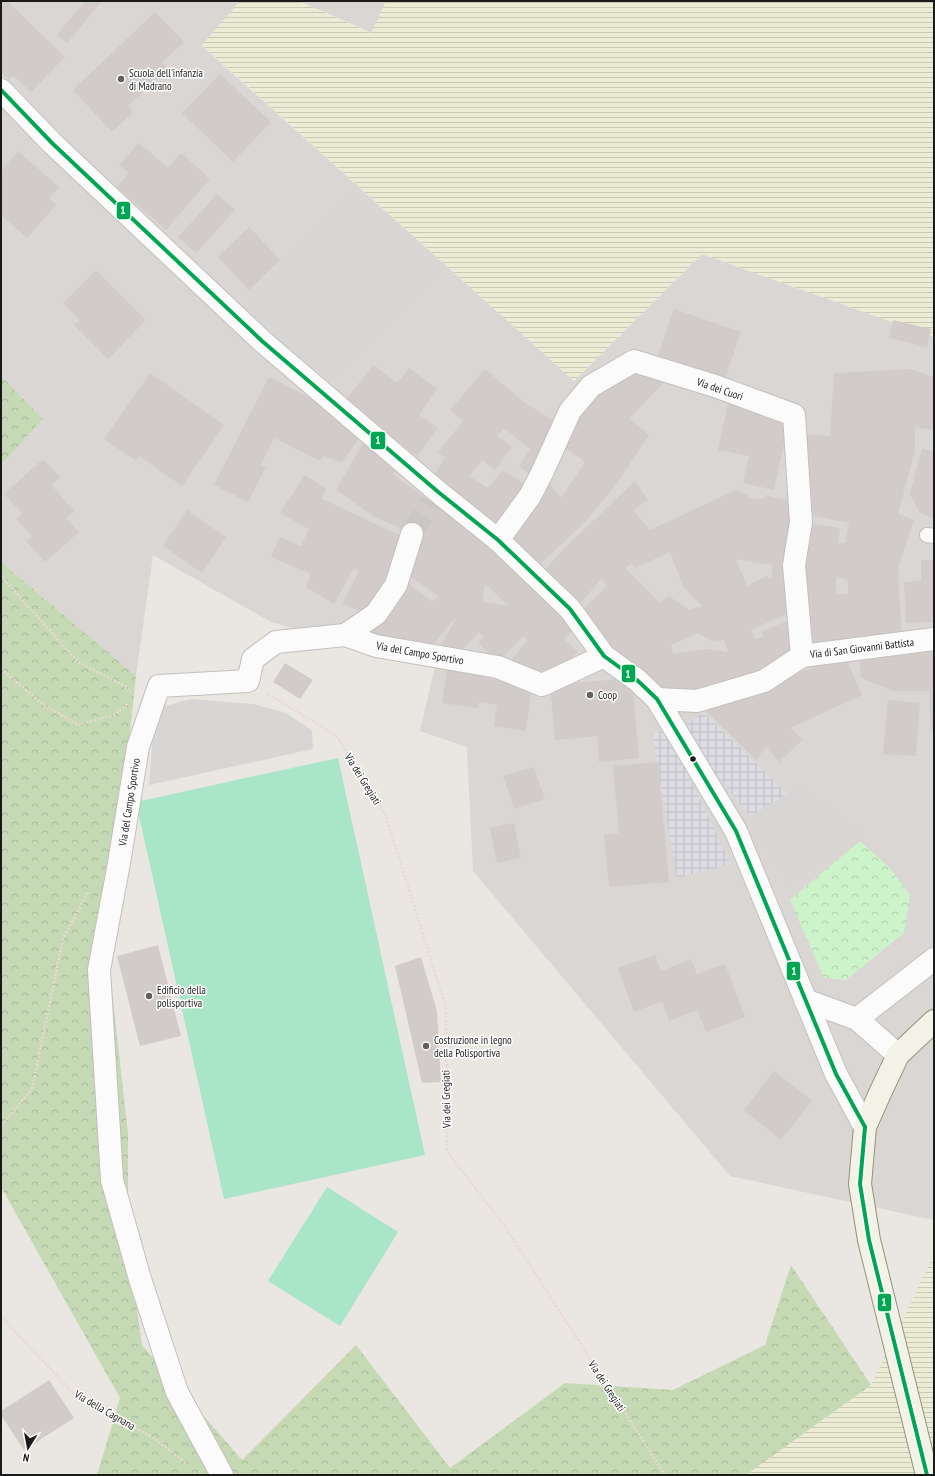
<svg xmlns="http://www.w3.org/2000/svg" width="935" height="1476" viewBox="0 0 935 1476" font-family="'PT Sans Narrow',sans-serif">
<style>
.residential{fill:#d9d6d4}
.farmland{fill:url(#farmland-rules)}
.forest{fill:url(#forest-crowns)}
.park{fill:url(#park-crowns)}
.pitch{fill:#a9e5c7}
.parking{fill:#d8d6d4}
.plaza{fill:url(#plaza-grid)}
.building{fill:#d1ccc9;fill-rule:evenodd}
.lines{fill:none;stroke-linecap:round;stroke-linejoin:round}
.minor-tunnel{stroke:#cbc7c4;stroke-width:22;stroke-dasharray:22 11;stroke-linecap:butt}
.service-casing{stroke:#c2c0be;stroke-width:16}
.minor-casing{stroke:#c2c0be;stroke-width:24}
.tertiary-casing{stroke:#c2c0be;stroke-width:24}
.secondary-casing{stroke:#93927a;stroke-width:24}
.path{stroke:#ead7d6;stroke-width:2.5;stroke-dasharray:2 2;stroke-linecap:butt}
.service{stroke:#fcfbfb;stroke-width:14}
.minor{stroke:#fcfbfb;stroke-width:22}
.tertiary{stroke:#fcfbfb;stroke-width:22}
.secondary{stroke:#f2f2e7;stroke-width:22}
.bus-1-casing{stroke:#fff;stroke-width:7}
.bus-1{stroke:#00a651;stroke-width:4}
.poi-dot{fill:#636160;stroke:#fff;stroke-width:1.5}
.bus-dot{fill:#1a1a1a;stroke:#fff;stroke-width:1.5}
.labels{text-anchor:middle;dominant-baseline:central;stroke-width:3;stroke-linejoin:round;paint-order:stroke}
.poi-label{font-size:11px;fill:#1a1a1a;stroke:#fff;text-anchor:start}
.street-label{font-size:11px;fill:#1a1a1a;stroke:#fff}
.line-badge{stroke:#fff;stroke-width:1.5}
.badge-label{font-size:11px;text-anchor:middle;font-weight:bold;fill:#fff}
</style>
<defs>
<pattern id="farmland-rules" width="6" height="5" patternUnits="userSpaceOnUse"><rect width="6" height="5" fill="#ecebd3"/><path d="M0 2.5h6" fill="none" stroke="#cac9b5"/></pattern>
<pattern id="forest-crowns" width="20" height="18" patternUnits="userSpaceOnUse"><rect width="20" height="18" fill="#c5dab4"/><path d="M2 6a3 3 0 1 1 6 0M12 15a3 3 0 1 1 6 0" fill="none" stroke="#a9ba9a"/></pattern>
<pattern id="park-crowns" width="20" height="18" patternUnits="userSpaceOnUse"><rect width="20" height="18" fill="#cdf3ca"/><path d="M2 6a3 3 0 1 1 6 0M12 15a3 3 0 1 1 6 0" fill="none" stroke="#afd0ad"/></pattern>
<pattern id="plaza-grid" width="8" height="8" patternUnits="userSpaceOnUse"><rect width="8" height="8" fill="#dddce3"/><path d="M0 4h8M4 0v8" fill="none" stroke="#bdbcc2"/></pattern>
</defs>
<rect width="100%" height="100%" fill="#eae6e2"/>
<g class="residential">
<polygon points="1,1 240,1 202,46 574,381 702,254 934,337 934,1220 730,1176 473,871 467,747 420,731 435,666 271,622 153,555 136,676 1,562 1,465 43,419 1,376"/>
<polygon points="299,1 386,1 372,33"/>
</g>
<g class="farmland">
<polygon points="240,1 299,1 371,33 386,1 934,1 934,337 702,254 574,381 202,45"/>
<polygon points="934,1255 934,1475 746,1475 871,1385"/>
</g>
<g class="forest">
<polygon points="1,376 43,419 1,465"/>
<polygon points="1,562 136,676 107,948 128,1133 128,1245 142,1345 242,1460 356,1345 450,1468 565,1383 673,1390 765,1345 791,1265 871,1385 746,1475 97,1475 120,1398 1,1187"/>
</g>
<polygon class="park" points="860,841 890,868 910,895 904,933 846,980 824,978 790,900"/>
<g class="pitch">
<polygon points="338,758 425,1155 224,1199 136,802"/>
<polygon points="327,1187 398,1232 340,1326 268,1281"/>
</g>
<g class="parking">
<polygon points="351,191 443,267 325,386 242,313"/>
<polygon points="191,699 253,704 286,713 312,730 313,749 149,785 155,709"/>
<polygon points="798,787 861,832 789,884 750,816"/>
</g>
<g class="plaza">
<polygon points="704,713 787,794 750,816 678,728"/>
<polygon points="666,730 731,864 677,878 652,734"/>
</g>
<g class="building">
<polygon points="1,1 7,1 65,57 31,92 13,75 9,80 1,72"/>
<polygon points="85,1 99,1 101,2 67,43 57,35"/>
<polygon points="155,12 184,42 162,62 168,68 128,106 133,112 112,132 73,90"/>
<polygon points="220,74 271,122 233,162 182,113"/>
<polygon points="139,143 168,168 181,153 210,179 166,230 117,187 129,173 119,165"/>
<polygon points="18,151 59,187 49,198 56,205 27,238 1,215 1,171"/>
<polygon points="217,194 235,210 196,253 178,237"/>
<polygon points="249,227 280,260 249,290 218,257"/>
<polygon points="96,270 146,320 108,359 74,325 80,320 63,303"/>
<polygon points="674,309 741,332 725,380 658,357"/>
<polygon points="893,320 931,329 927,347 889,338"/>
<polygon points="373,365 397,383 409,368 437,389 419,415 438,428 417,456 344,402"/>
<polygon points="485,369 525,403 556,422 533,477 519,466 530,449 504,428 497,436 512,447 495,470 482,460 469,476 488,488 503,470 526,485 497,532 433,477 445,458 438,452 463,421 450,410"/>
<polygon points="633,369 664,382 629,419 649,435 616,485 584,523 537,567 506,534 549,483 561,498 585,462 559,444 592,390"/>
<path d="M 910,369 L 934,377 L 934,430 L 915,427 L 915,450 L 898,514 L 914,520 L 898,567 L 902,640 L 807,645 L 799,585 L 806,522 L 840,528 L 838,544 L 845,543 L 849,523 L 805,514 L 800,434 L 830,436 L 834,373 ZM 836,576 L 848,581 L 848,594 L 836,594 Z"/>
<polygon points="150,373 224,425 182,486 139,456 136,461 104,439"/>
<polygon points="269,377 344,415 362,433 342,463 323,456 320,461 274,438 261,465 266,467 248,502 214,485"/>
<polygon points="728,403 790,416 774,490 743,483 749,456 718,450"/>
<path d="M 367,436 L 399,465 L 393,474 L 431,502 L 484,537 L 575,629 L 564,639 L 578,652 L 560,670 L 542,681 L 505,667 L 527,641 L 524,636 L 497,662 L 478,643 L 483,637 L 479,632 L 456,656 L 440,647 L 458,615 L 436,641 L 430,652 L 366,634 L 407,582 L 432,602 L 438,596 L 407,574 L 408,532 L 375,517 L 336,490 ZM 485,584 L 509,606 L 483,602 Z"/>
<polygon points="922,448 934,452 934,519 919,512 910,494"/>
<polygon points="43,459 60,477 51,485 74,511 66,518 79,532 45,562 26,541 32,536 16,519 22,513 4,494"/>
<polygon points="305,475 326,489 322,499 406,538 371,614 342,604 359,571 354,568 334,604 306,587 311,574 271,557 280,537 301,546 309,529 280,513"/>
<path d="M 635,481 L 648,500 L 633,510 L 650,530 L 736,490 L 754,499 L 763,499 L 766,495 L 794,502 L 793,611 L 751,630 L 755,639 L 763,637 L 761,632 L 794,618 L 796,648 L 778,658 L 772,670 L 700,694 L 669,692 L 645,685 L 579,613 L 607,586 L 601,579 L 577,607 L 540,575 L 565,548 ZM 670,552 L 683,587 L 702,606 L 689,610 L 669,596 L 659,602 L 625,568 L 632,563 L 635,568 ZM 736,559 L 772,565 L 772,578 L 766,576 L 747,586 ZM 698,633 L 712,641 L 724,640 L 728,652 L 707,649 L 673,654 L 671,645 Z"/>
<polygon points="187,510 226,537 202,573 163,546"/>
<polygon points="921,560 934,560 934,622 906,623 904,582 921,581"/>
<polygon points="934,649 934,731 931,731 929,691 893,691 861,678 859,652"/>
<polygon points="845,656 862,695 790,728 803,739 779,762 766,747 756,760 706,711 728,698"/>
<polygon points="285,663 313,680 300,699 273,682"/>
<polygon points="448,663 485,668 484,678 532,685 526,731 494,726 497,705 479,702 478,708 442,703"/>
<polygon points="632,678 639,758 599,762 597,736 555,740 550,685"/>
<polygon points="888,700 920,703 916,756 883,754"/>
<polygon points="658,762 669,882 609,887 604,835 619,833 613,766"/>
<polygon points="534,767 545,799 514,809 503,776"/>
<polygon points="514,823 521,858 497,863 490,828"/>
<polygon points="158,945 181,1036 140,1046 117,956"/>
<polygon points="655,955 661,971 691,959 697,974 725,964 745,1017 706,1032 697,1010 669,1021 662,1001 634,1012 618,968"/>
<polygon points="421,957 437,1011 441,1082 422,1083 395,966"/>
<polygon points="774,1071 812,1101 781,1140 744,1110"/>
<polygon points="49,1380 74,1418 24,1450 1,1415 1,1411"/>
</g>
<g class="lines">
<polyline class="minor-tunnel" points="412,534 431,502"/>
<g class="service-casing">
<polyline id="service" points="927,535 934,536"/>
</g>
<g class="minor-casing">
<g id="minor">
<polyline points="498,540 530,496 542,473 570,411 591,386 634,361 715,386 794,415 801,522 794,565 802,656"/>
<polyline points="345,635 376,614 396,585 412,534"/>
<polyline points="657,699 697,701 764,681 802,656 934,639"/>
<polyline points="857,1019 934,959"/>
<polyline points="222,1475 177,1392 140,1279 112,1180 99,970 119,863 138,747 159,686 248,681 253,659 276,642 345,635 376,646 498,667 542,685 604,656"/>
</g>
</g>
<g class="tertiary-casing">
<g id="tertiary">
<polyline points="1,90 52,143 262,341 437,491 498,540 570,609 604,656 637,680 657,699 736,831 836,1074 865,1127"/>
<polyline points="805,1000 857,1019 898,1055"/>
</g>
</g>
<g class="secondary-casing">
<polyline id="secondary" points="927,1475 869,1240 860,1184 865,1127 881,1091 898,1055 934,1021"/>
</g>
<g class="path">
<polyline points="1,576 78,662 125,686 131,693"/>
<polyline points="1,669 44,705 78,725 114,715 127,704"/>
<polyline points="268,694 337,736 385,814 446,1007 447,1151 506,1228 665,1475"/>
<polyline points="1,1126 32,1089 63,939 88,892"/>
<polyline points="1,1316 72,1392 155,1439 187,1464"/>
</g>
<use href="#service" class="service"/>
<use href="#minor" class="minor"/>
<use href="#tertiary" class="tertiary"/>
<use href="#secondary" class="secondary"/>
<g class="bus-1-casing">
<g id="bus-1">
<polyline points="1,90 52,143 262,341 437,491 498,540 570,609 604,656 637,680 657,699 736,831 836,1074 865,1127"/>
<polyline points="865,1127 860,1184 869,1240 927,1475"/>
</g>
</g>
<use href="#bus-1" class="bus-1"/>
</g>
<g class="poi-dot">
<circle cx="121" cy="79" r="4"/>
<circle cx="590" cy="695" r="4"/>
<circle cx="149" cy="996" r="4"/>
<circle cx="426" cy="1046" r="4"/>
</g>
<circle class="bus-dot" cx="693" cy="759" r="3.5"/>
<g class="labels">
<g class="poi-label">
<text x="129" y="73">Scuola dell'infanzia<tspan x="129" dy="13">di Madrano</tspan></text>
<text x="598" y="695">Coop</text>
<text x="157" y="990">Edificio della<tspan x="157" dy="13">polisportiva</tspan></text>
<text x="434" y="1040">Costruzione in legno<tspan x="434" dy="13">della Polisportiva</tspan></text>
</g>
<g class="street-label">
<text transform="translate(720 389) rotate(19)">Via dei Cuori</text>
<text transform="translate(862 648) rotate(-7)">Via di San Giovanni Battista</text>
<text transform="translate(420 653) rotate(10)">Via del Campo Sportivo</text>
<text transform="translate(363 779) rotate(58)">Via dei Gregiati</text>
<text transform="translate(129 802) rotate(-81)">Via del Campo Sportivo</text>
<text transform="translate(446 1099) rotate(-91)">Via dei Gregiati</text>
<text transform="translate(607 1386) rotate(57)">Via dei Gregiati</text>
<text transform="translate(105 1410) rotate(30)">Via della Cagnana</text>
</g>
</g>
<g class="line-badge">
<rect x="116" y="201" width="15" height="19" rx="4" fill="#00a651"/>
<rect x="370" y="431" width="16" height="19" rx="4" fill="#00a651"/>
<rect x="621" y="664" width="15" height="19" rx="4" fill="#00a651"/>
<rect x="786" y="961" width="15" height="20" rx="4" fill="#00a651"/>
<rect x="877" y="1293" width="15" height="19" rx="4" fill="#00a651"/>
</g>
<g class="badge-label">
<text x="123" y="214">1</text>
<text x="378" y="444">1</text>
<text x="628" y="678">1</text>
<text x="794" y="975">1</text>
<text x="884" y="1306">1</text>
</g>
<rect width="935" height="1476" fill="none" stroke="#1a1a1a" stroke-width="4"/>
<g transform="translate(28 1448) rotate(191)" stroke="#ffffff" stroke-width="3" paint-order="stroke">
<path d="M0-3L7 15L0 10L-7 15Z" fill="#1a1a1a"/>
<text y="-6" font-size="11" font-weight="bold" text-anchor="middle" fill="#1a1a1a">N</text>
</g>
</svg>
